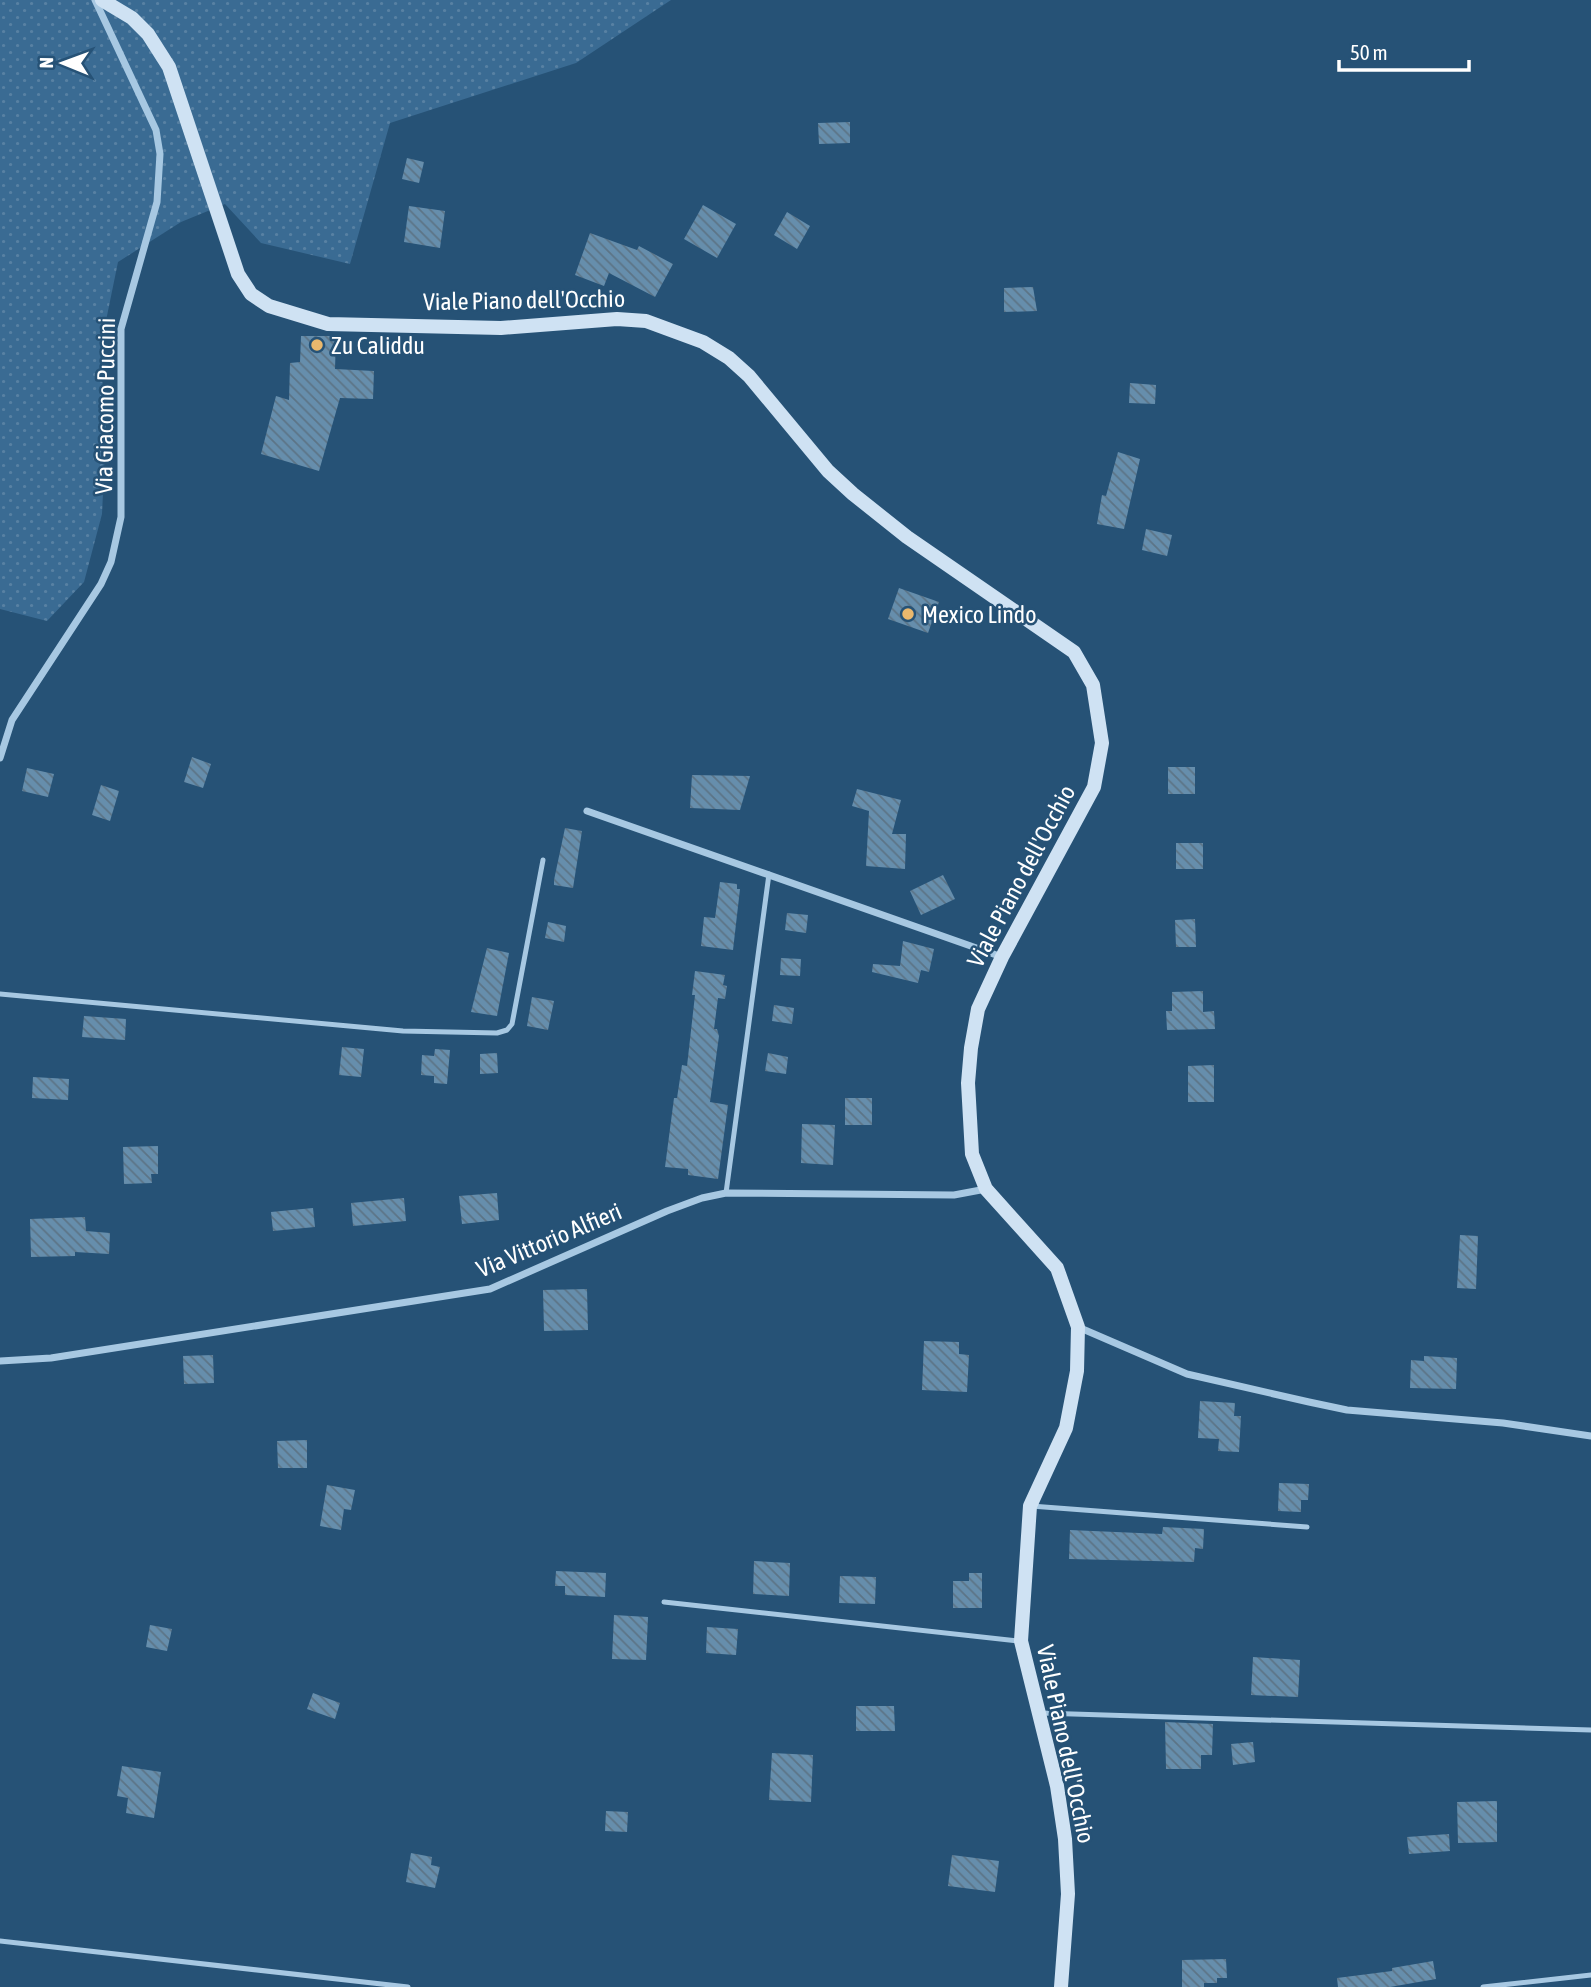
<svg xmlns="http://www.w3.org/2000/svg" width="1591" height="1987" viewBox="0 0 1591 1987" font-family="'Asap Condensed',sans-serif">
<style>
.grass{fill:url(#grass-dots)}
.building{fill:url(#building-back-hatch)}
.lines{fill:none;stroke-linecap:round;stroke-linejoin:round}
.service{stroke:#a7c8e2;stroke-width:5}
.minor{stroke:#a7c8e2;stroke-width:7}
.secondary{stroke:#cfe2f3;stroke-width:14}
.poi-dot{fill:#eab86d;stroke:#265276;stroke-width:2.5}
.labels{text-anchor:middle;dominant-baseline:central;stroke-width:5;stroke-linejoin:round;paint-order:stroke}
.street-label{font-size:24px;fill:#fff;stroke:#265276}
.poi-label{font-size:24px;fill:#fff;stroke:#265276;text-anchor:start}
</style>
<defs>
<pattern id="grass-dots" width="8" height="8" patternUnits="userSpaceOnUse" patternTransform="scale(1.75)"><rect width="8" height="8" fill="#3a6b93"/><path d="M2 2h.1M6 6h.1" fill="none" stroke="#5881a3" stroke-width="1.8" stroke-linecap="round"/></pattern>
<pattern id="building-back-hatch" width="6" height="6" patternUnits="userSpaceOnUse" patternTransform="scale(1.75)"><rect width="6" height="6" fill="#668eac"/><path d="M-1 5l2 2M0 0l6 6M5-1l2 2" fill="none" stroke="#5c7486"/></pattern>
</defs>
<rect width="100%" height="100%" fill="#265276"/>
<polygon class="grass" points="0,0 671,0 576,63 390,123 350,264 261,243 225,204 181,222 118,262 100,350 106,430 102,514 84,582 47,621 0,609"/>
<g class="building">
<polygon points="850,122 850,143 819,144 818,123"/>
<polygon points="407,158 424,162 419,183 402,179"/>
<polygon points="703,205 736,224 717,258 684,239"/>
<polygon points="409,206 445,211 440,248 404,242"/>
<polygon points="787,212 810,226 797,249 774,235"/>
<polygon points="590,233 637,250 639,246 673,264 655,297 609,273 604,286 575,275"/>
<polygon points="1033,287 1037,311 1004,312 1004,288"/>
<polygon points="301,336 336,336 335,369 374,371 373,399 340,398 319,471 261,454 276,396 289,400 290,363 300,362"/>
<polygon points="1130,383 1156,385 1155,404 1129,403"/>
<polygon points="1118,452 1140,459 1124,529 1097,524 1102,495 1106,496"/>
<polygon points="1146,529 1172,535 1167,556 1142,550"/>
<polygon points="899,588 939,602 928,633 888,619"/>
<polygon points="192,757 211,764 203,788 184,782"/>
<rect x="1168" y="767" width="27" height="27"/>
<polygon points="27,768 54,774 48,797 22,791"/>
<polygon points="692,775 750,776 740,810 690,808"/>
<polygon points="101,785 119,791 110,821 92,815"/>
<polygon points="857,789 901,800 892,834 906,834 905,869 866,866 869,811 852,806"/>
<polygon points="565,828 582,831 573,888 554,885 554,880"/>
<rect x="1176" y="843" width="27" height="26"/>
<polygon points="943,875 955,899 921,915 910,891"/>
<polygon points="720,882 737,884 737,889 740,889 733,950 701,946 704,917 715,918"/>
<polygon points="787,913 808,915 806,933 785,930"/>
<polygon points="1195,919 1196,947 1176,947 1175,920"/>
<polygon points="548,922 566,926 564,942 545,938"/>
<polygon points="903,941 934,949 929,972 921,970 918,983 872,972 873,964 900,966"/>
<polygon points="487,948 509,953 497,1016 471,1012"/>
<polygon points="781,958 801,959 800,976 780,975"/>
<polygon points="695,971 725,975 723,985 727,986 725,999 718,998 714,1029 717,1029 719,1036 710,1102 728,1105 718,1179 688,1175 688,1169 665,1167 674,1098 677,1098 682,1065 687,1066 695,995 692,995"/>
<polygon points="1203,991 1203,1012 1214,1011 1215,1029 1167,1030 1166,1011 1172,1011 1172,992"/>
<polygon points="532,997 554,1001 548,1030 527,1026"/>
<polygon points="774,1005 794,1008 792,1024 772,1021"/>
<polygon points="84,1016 126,1019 125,1040 82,1037"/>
<polygon points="342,1047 364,1049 361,1077 339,1075"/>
<polygon points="435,1049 450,1050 447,1084 434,1083 434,1076 421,1075 422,1055 434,1056"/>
<polygon points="497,1053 498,1073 480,1074 480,1054"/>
<polygon points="768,1053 788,1057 786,1074 765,1071"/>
<polygon points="1214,1065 1214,1102 1188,1102 1188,1066"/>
<polygon points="33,1077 69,1079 68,1100 32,1098"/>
<rect x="845" y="1098" width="27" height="27"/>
<polygon points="802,1124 835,1125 833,1165 801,1163"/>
<polygon points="158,1146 158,1174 151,1174 152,1183 124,1184 123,1147"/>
<polygon points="497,1193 499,1220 462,1224 459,1196"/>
<polygon points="404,1198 406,1221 353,1226 351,1203"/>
<polygon points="313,1208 315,1227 273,1231 271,1212"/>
<polygon points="85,1217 86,1231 110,1233 109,1254 75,1252 75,1256 31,1257 30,1219"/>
<polygon points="1460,1235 1478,1236 1476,1289 1457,1288"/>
<polygon points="587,1289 588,1330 544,1331 543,1290"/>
<polygon points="924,1341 959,1342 959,1354 969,1355 967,1392 922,1390"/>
<polygon points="213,1355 214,1383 184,1384 183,1356"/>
<polygon points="1424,1356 1457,1358 1456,1389 1410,1388 1411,1360 1424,1361"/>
<polygon points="1200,1401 1235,1403 1234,1416 1241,1416 1239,1452 1218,1451 1219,1439 1198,1438"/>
<polygon points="307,1440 307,1468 278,1468 277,1441"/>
<polygon points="1279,1483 1309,1484 1308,1500 1301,1500 1301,1512 1278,1511"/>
<polygon points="327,1485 355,1490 351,1510 344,1509 341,1530 320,1526"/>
<polygon points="1163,1527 1204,1529 1203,1549 1195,1548 1194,1562 1069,1559 1070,1530 1162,1534"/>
<polygon points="754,1561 790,1563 789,1596 753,1594"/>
<polygon points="556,1571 606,1573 605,1597 565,1595 565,1586 555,1586"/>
<polygon points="969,1573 982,1573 982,1608 953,1608 953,1581 969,1581"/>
<polygon points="840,1576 876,1577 875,1604 839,1603"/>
<polygon points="614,1615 648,1617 646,1660 612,1659"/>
<polygon points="150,1625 172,1629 167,1651 146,1647"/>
<polygon points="707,1627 738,1629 736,1655 706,1653"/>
<polygon points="1253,1657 1300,1660 1298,1697 1251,1695"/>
<polygon points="313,1693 340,1703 335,1719 307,1709"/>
<polygon points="856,1706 894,1706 895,1731 856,1731"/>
<polygon points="1165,1722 1213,1724 1212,1755 1201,1755 1201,1769 1166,1769"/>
<polygon points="1253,1742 1255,1762 1233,1765 1231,1744"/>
<polygon points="772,1753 813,1755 811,1802 769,1800"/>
<polygon points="122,1766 161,1772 154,1818 126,1813 128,1798 117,1796"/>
<polygon points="1497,1801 1497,1842 1458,1843 1457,1802"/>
<polygon points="606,1811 628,1812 627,1832 605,1831"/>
<polygon points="1449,1834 1450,1851 1409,1854 1407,1837"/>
<polygon points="411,1853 432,1857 431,1865 440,1867 435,1888 406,1882"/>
<polygon points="952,1855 999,1861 995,1892 948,1886"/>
<polygon points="1226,1959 1227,1978 1217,1978 1217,1983 1204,1983 1204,1987 1182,1987 1182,1960"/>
<polygon points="1433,1961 1436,1979 1390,1987 1338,1987 1337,1978 1392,1971 1392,1968"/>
</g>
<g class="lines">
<g class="service">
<polyline points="0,994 403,1031 497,1033 507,1030 512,1024 543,860"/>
<polyline points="726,1193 769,874"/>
<polyline points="1031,1506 1307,1527"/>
<polyline points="664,1602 1019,1641"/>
<polyline points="1041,1713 1591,1730"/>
<polyline points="0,1941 408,1987"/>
<polyline points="1483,1987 1591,1975"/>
</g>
<g class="minor">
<polyline points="0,758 12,720 101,584 111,562 121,517 121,329 157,202 160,154 156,130 95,0"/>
<polyline points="587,811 1002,957"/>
<polyline points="1078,1327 1187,1374 1309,1402 1347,1410 1503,1423 1591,1436"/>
<polyline points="0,1361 51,1358 490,1289 667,1211 702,1198 726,1193 954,1195 986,1189"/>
</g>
<polyline class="secondary" points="102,0 132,18 148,34 169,67 238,274 251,294 269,306 328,324 501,328 617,319 646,321 703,342 729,358 749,376 828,471 853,494 907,537 1074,652 1093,685 1102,743 1094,787 1002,957 978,1009 971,1048 968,1083 972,1154 986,1189 1057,1268 1078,1327 1077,1371 1066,1428 1030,1506 1021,1641 1057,1786 1065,1839 1068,1894 1061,1987"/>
</g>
<g class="poi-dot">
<circle cx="317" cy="345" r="7"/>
<circle cx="908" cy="614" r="7"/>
</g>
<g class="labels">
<g class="street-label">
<text transform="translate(524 300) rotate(-1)">Viale Piano dell'Occhio</text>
<text transform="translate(105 406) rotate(-89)">Via Giacomo Puccini</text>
<text transform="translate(1021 876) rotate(-62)">Viale Piano dell'Occhio</text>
<text transform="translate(549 1240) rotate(-23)">Via Vittorio Alfieri</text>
<text transform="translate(1066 1744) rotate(78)">Viale Piano dell'Occhio</text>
</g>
<g class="poi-label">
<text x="331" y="345">Zu Caliddu</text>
<text x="922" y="614">Mexico Lindo</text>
</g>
</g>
<g transform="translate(63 63) rotate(271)" stroke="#265276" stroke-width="5" paint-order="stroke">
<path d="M0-5L12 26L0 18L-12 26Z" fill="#ffffff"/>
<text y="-10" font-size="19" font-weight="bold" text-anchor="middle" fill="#ffffff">N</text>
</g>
<path d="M1339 60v10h130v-10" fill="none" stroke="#ffffff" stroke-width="3.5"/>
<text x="1350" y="60" font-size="21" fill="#ffffff" stroke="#265276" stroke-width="5" paint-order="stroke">50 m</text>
</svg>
